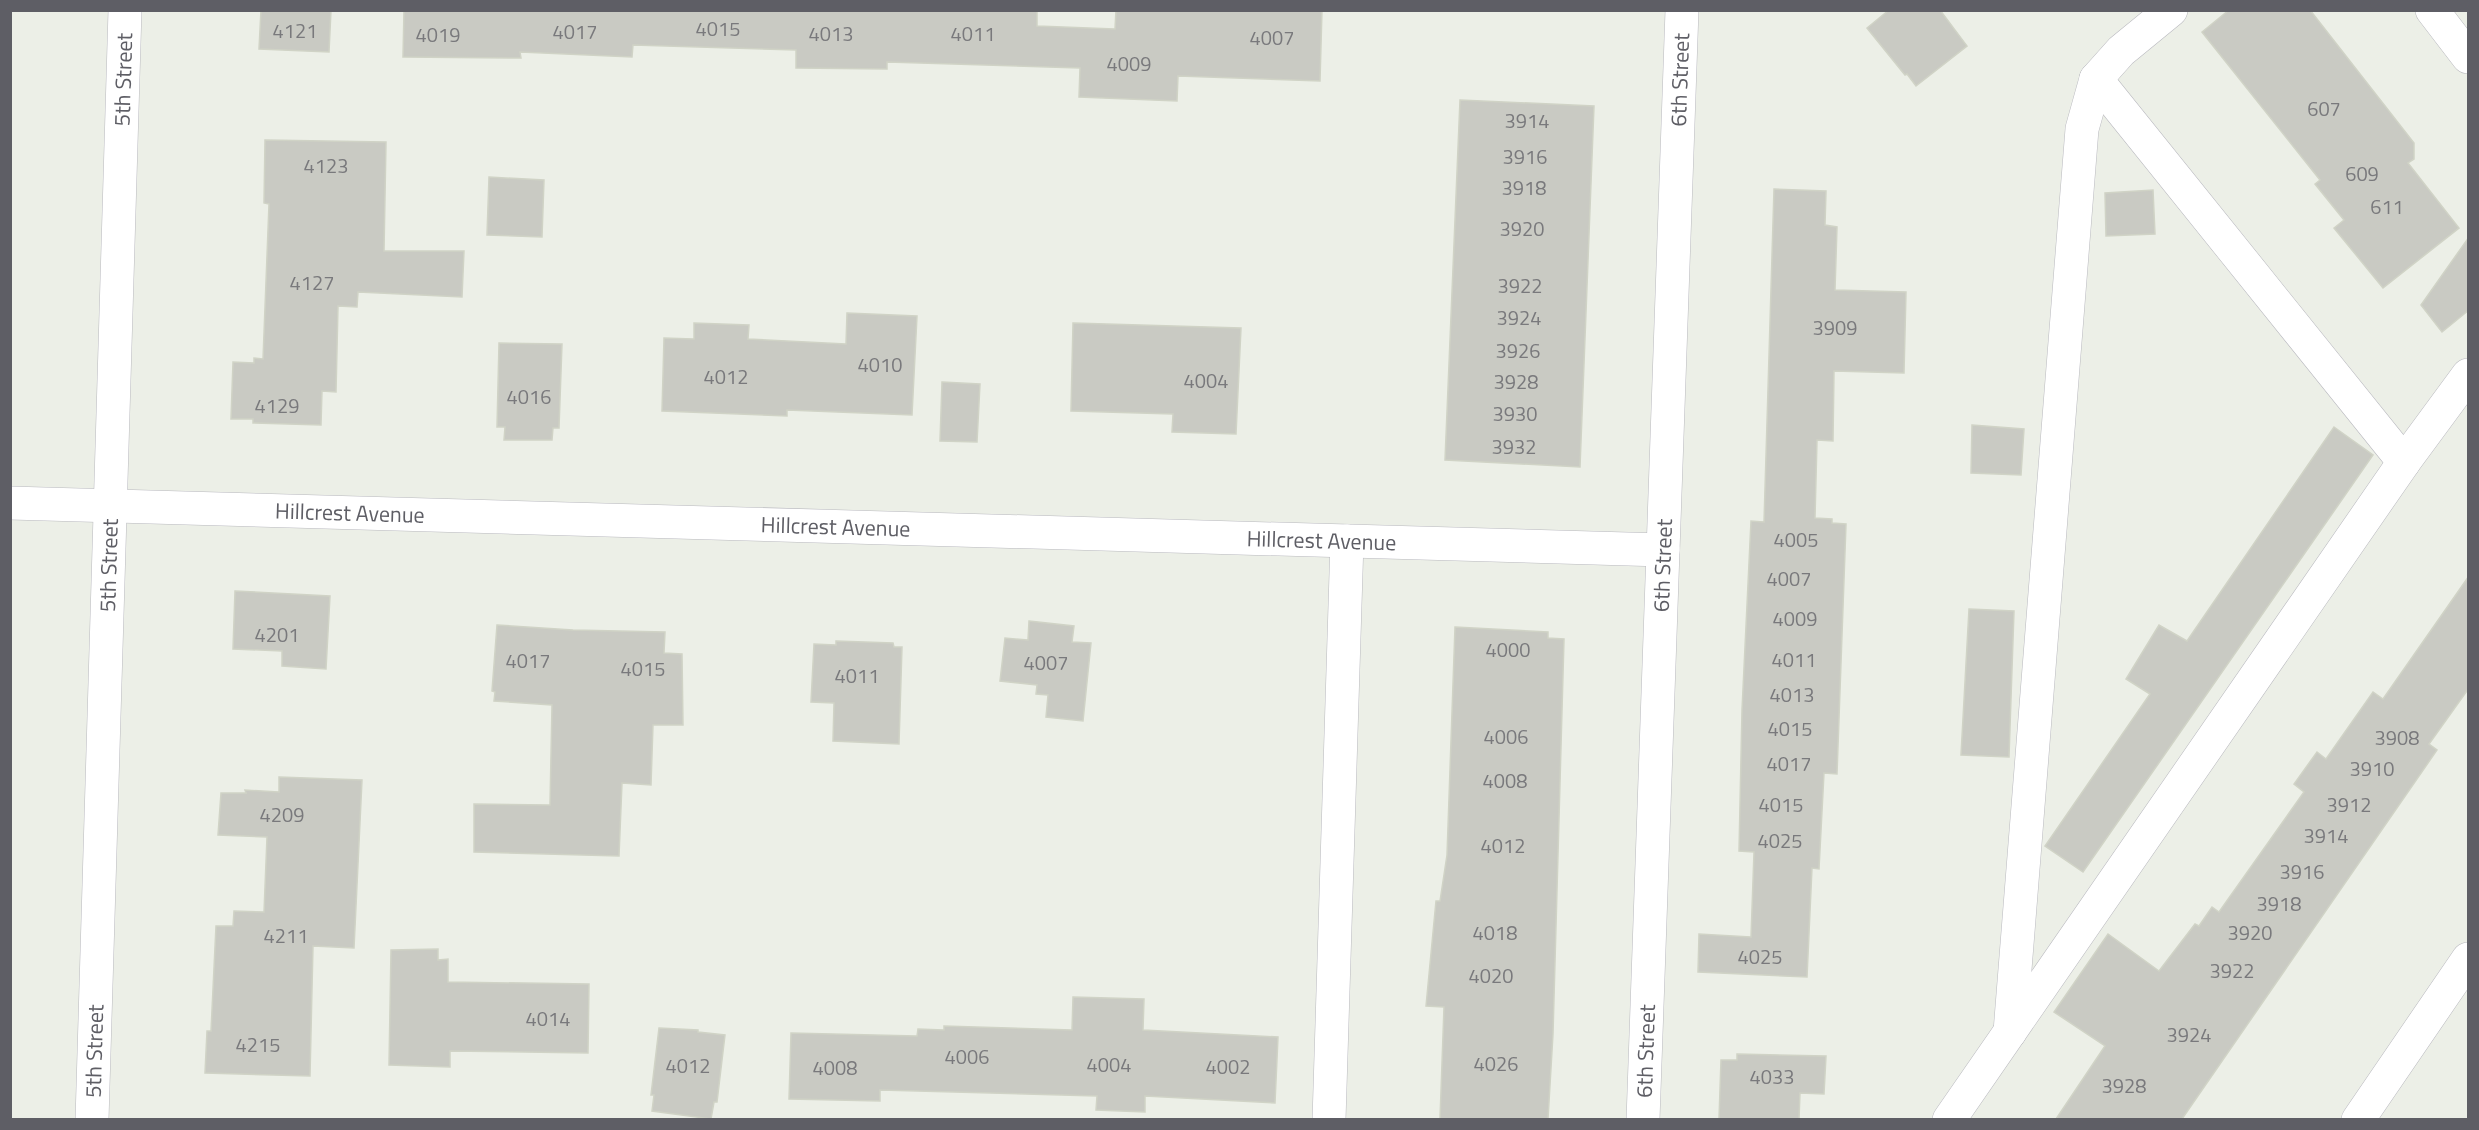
<svg xmlns="http://www.w3.org/2000/svg" width="2479" height="1130" viewBox="0 0 2479 1130" font-family="'Titillium Web',sans-serif">
<style>
.building{fill:#c9cac3;stroke:#d0d3c6;stroke-width:1.5}
.lines{fill:none;stroke-linecap:round;stroke-linejoin:round}
.minor-casing{stroke:#b9b9bf;stroke-width:34}
.minor{stroke:#fff;stroke-width:33}
.labels{text-anchor:middle;dominant-baseline:central;stroke-width:4.5;stroke-linejoin:round;paint-order:stroke}
.number-label{font-size:20px;fill:#79797c}
.street-label{font-size:22px;fill:#5e5e65;stroke:#fff}
</style>
<rect width="100%" height="100%" fill="#ecefe7"/>
<g class="building">
<polygon points="261,10 331,10 329,52 259,49"/>
<polygon points="404,10 1037,10 1037,26 1115,29 1116,10 1322,10 1320,81 1178,76 1177,101 1079,97 1080,68 887,62 887,69 796,68 796,50 633,45 632,57 520,52 521,58 403,57"/>
<polygon points="1889,10 1940,10 1967,46 1916,86 1907,74 1905,75 1867,28"/>
<polygon points="2229,10 2310,10 2414,143 2414,159 2408,163 2459,228 2383,288 2334,228 2344,220 2315,184 2320,180 2202,32"/>
<polygon points="1460,100 1594,106 1580,467 1445,460"/>
<polygon points="265,140 386,142 384,251 464,251 462,297 358,292 357,307 338,306 336,392 322,391 321,425 253,423 253,419 231,419 233,362 254,363 254,358 263,359 269,204 264,203"/>
<polygon points="489,177 544,180 542,237 487,235"/>
<polygon points="1774,189 1826,191 1825,225 1837,227 1835,290 1906,292 1904,373 1834,371 1833,441 1817,440 1815,518 1832,519 1832,523 1846,524 1837,774 1824,773 1819,869 1812,868 1807,977 1698,972 1699,934 1751,937 1754,852 1739,851 1742,710 1751,521 1764,522"/>
<polygon points="2153,190 2155,234 2106,236 2105,193"/>
<polygon points="2469,237 2469,310 2442,332 2421,305"/>
<polygon points="847,313 917,316 912,415 787,410 787,416 662,411 664,338 694,339 694,323 749,325 748,339 846,344"/>
<polygon points="1073,323 1241,328 1236,434 1172,432 1173,414 1071,411"/>
<polygon points="499,343 562,344 559,428 553,428 552,440 504,440 505,427 497,427"/>
<polygon points="942,382 980,384 977,442 940,441"/>
<polygon points="1972,425 2024,429 2021,475 1971,473"/>
<polygon points="2334,427 2373,455 2083,872 2045,846 2150,694 2126,679 2159,625 2187,641"/>
<polygon points="2469,576 2469,688 2429,744 2437,750 2182,1119 2056,1119 2105,1046 2054,1012 2108,934 2159,971 2195,924 2199,926 2212,907 2219,912 2304,792 2294,784 2317,752 2326,759 2373,692 2383,699"/>
<polygon points="235,591 330,596 326,669 282,666 282,651 233,649"/>
<polygon points="1969,609 2014,611 2009,757 1961,755"/>
<polygon points="1029,621 1074,626 1072,642 1091,643 1083,721 1046,717 1048,695 1036,694 1037,685 1000,681 1005,638 1028,640"/>
<polygon points="497,625 573,630 665,632 664,653 682,654 683,725 653,725 651,785 622,783 619,856 474,852 474,804 550,805 552,705 494,701 495,692 492,691"/>
<polygon points="1455,627 1548,632 1548,638 1564,639 1553,1034 1548,1119 1440,1119 1444,1007 1426,1006 1436,901 1440,901 1447,855"/>
<polygon points="836,641 893,643 894,647 902,647 899,744 833,741 834,703 811,702 814,644 836,645"/>
<polygon points="279,777 362,780 354,948 313,946 310,1076 205,1073 207,1031 211,1031 216,926 233,926 234,911 264,912 267,837 218,835 221,793 246,793 245,790 279,792"/>
<polygon points="438,949 438,960 448,959 448,982 589,984 588,1053 450,1051 450,1067 389,1065 391,950"/>
<polygon points="1073,997 1144,999 1143,1030 1278,1037 1275,1103 1145,1096 1145,1112 1096,1110 1097,1096 880,1090 880,1101 789,1099 791,1033 917,1036 918,1029 944,1030 944,1026 1072,1030"/>
<polygon points="659,1028 698,1030 698,1032 725,1035 717,1102 714,1102 711,1119 652,1111 654,1095 651,1095"/>
<polygon points="1737,1054 1826,1056 1824,1094 1800,1093 1799,1119 1719,1119 1721,1060 1737,1060"/>
</g>
<g class="lines">
<g class="minor-casing">
<g id="minor">
<polyline points="2432,10 2468,57"/>
<polyline points="2096,79 2404,462"/>
<path id="s1" d="M 10,503 L 1663,550"/>
<polyline points="2010,1032 2082,129 2096,79 2121,51 2171,10"/>
<path id="s2" d="M 92,1120 L 125,10"/>
<polyline points="1329,1120 1347,541"/>
<path id="s3" d="M 1643,1120 L 1682,10"/>
<polyline points="1949,1120 2404,462 2468,375"/>
<polyline points="2358,1120 2468,959"/>
</g>
</g>
<use href="#minor" class="minor"/>
</g>
<g class="labels">
<g class="number-label">
<text x="718" y="28">4015</text>
<text x="295" y="30">4121</text>
<text x="575" y="31">4017</text>
<text x="831" y="33">4013</text>
<text x="973" y="33">4011</text>
<text x="438" y="34">4019</text>
<text x="1272" y="37">4007</text>
<text x="1129" y="63">4009</text>
<text x="2324" y="108">607</text>
<text x="1527" y="120">3914</text>
<text x="1525" y="156">3916</text>
<text x="326" y="165">4123</text>
<text x="2362" y="173">609</text>
<text x="1524" y="187">3918</text>
<text x="2387" y="206">611</text>
<text x="1522" y="228">3920</text>
<text x="312" y="282">4127</text>
<text x="1520" y="285">3922</text>
<text x="1519" y="317">3924</text>
<text x="1835" y="327">3909</text>
<text x="1518" y="350">3926</text>
<text x="880" y="364">4010</text>
<text x="726" y="376">4012</text>
<text x="1206" y="380">4004</text>
<text x="1516" y="381">3928</text>
<text x="529" y="396">4016</text>
<text x="277" y="405">4129</text>
<text x="1515" y="413">3930</text>
<text x="1514" y="446">3932</text>
<text x="1796" y="539">4005</text>
<text x="1789" y="578">4007</text>
<text x="1795" y="618">4009</text>
<text x="277" y="634">4201</text>
<text x="1508" y="649">4000</text>
<text x="1794" y="659">4011</text>
<text x="528" y="660">4017</text>
<text x="1046" y="662">4007</text>
<text x="643" y="668">4015</text>
<text x="857" y="675">4011</text>
<text x="1792" y="694">4013</text>
<text x="1790" y="728">4015</text>
<text x="1506" y="736">4006</text>
<text x="2397" y="737">3908</text>
<text x="1789" y="763">4017</text>
<text x="2372" y="768">3910</text>
<text x="1505" y="780">4008</text>
<text x="1781" y="804">4015</text>
<text x="2349" y="804">3912</text>
<text x="282" y="814">4209</text>
<text x="2326" y="835">3914</text>
<text x="1780" y="840">4025</text>
<text x="1503" y="845">4012</text>
<text x="2302" y="871">3916</text>
<text x="2279" y="903">3918</text>
<text x="1495" y="932">4018</text>
<text x="2250" y="932">3920</text>
<text x="286" y="935">4211</text>
<text x="1760" y="956">4025</text>
<text x="2232" y="970">3922</text>
<text x="1491" y="975">4020</text>
<text x="548" y="1018">4014</text>
<text x="2189" y="1034">3924</text>
<text x="258" y="1044">4215</text>
<text x="967" y="1056">4006</text>
<text x="1496" y="1063">4026</text>
<text x="1109" y="1064">4004</text>
<text x="688" y="1065">4012</text>
<text x="1228" y="1066">4002</text>
<text x="835" y="1067">4008</text>
<text x="1772" y="1076">4033</text>
<text x="2124" y="1085">3928</text>
</g>
<g class="street-label">
<text stroke="none"><textPath href="#s2" startOffset="1041">5th Street</textPath></text>
<text stroke="none"><textPath href="#s3" startOffset="1041">6th Street</textPath></text>
<text stroke="none"><textPath href="#s1" startOffset="340">Hillcrest Avenue</textPath></text>
<text stroke="none"><textPath href="#s1" startOffset="826">Hillcrest Avenue</textPath></text>
<text stroke="none"><textPath href="#s1" startOffset="1312">Hillcrest Avenue</textPath></text>
<text stroke="none"><textPath href="#s2" startOffset="555">5th Street</textPath></text>
<text stroke="none"><textPath href="#s3" startOffset="555">6th Street</textPath></text>
<text stroke="none"><textPath href="#s2" startOffset="69">5th Street</textPath></text>
<text stroke="none"><textPath href="#s3" startOffset="69">6th Street</textPath></text>
</g>
</g>
<rect width="2479" height="1130" fill="none" stroke="#5e5e65" stroke-width="24"/>
</svg>
